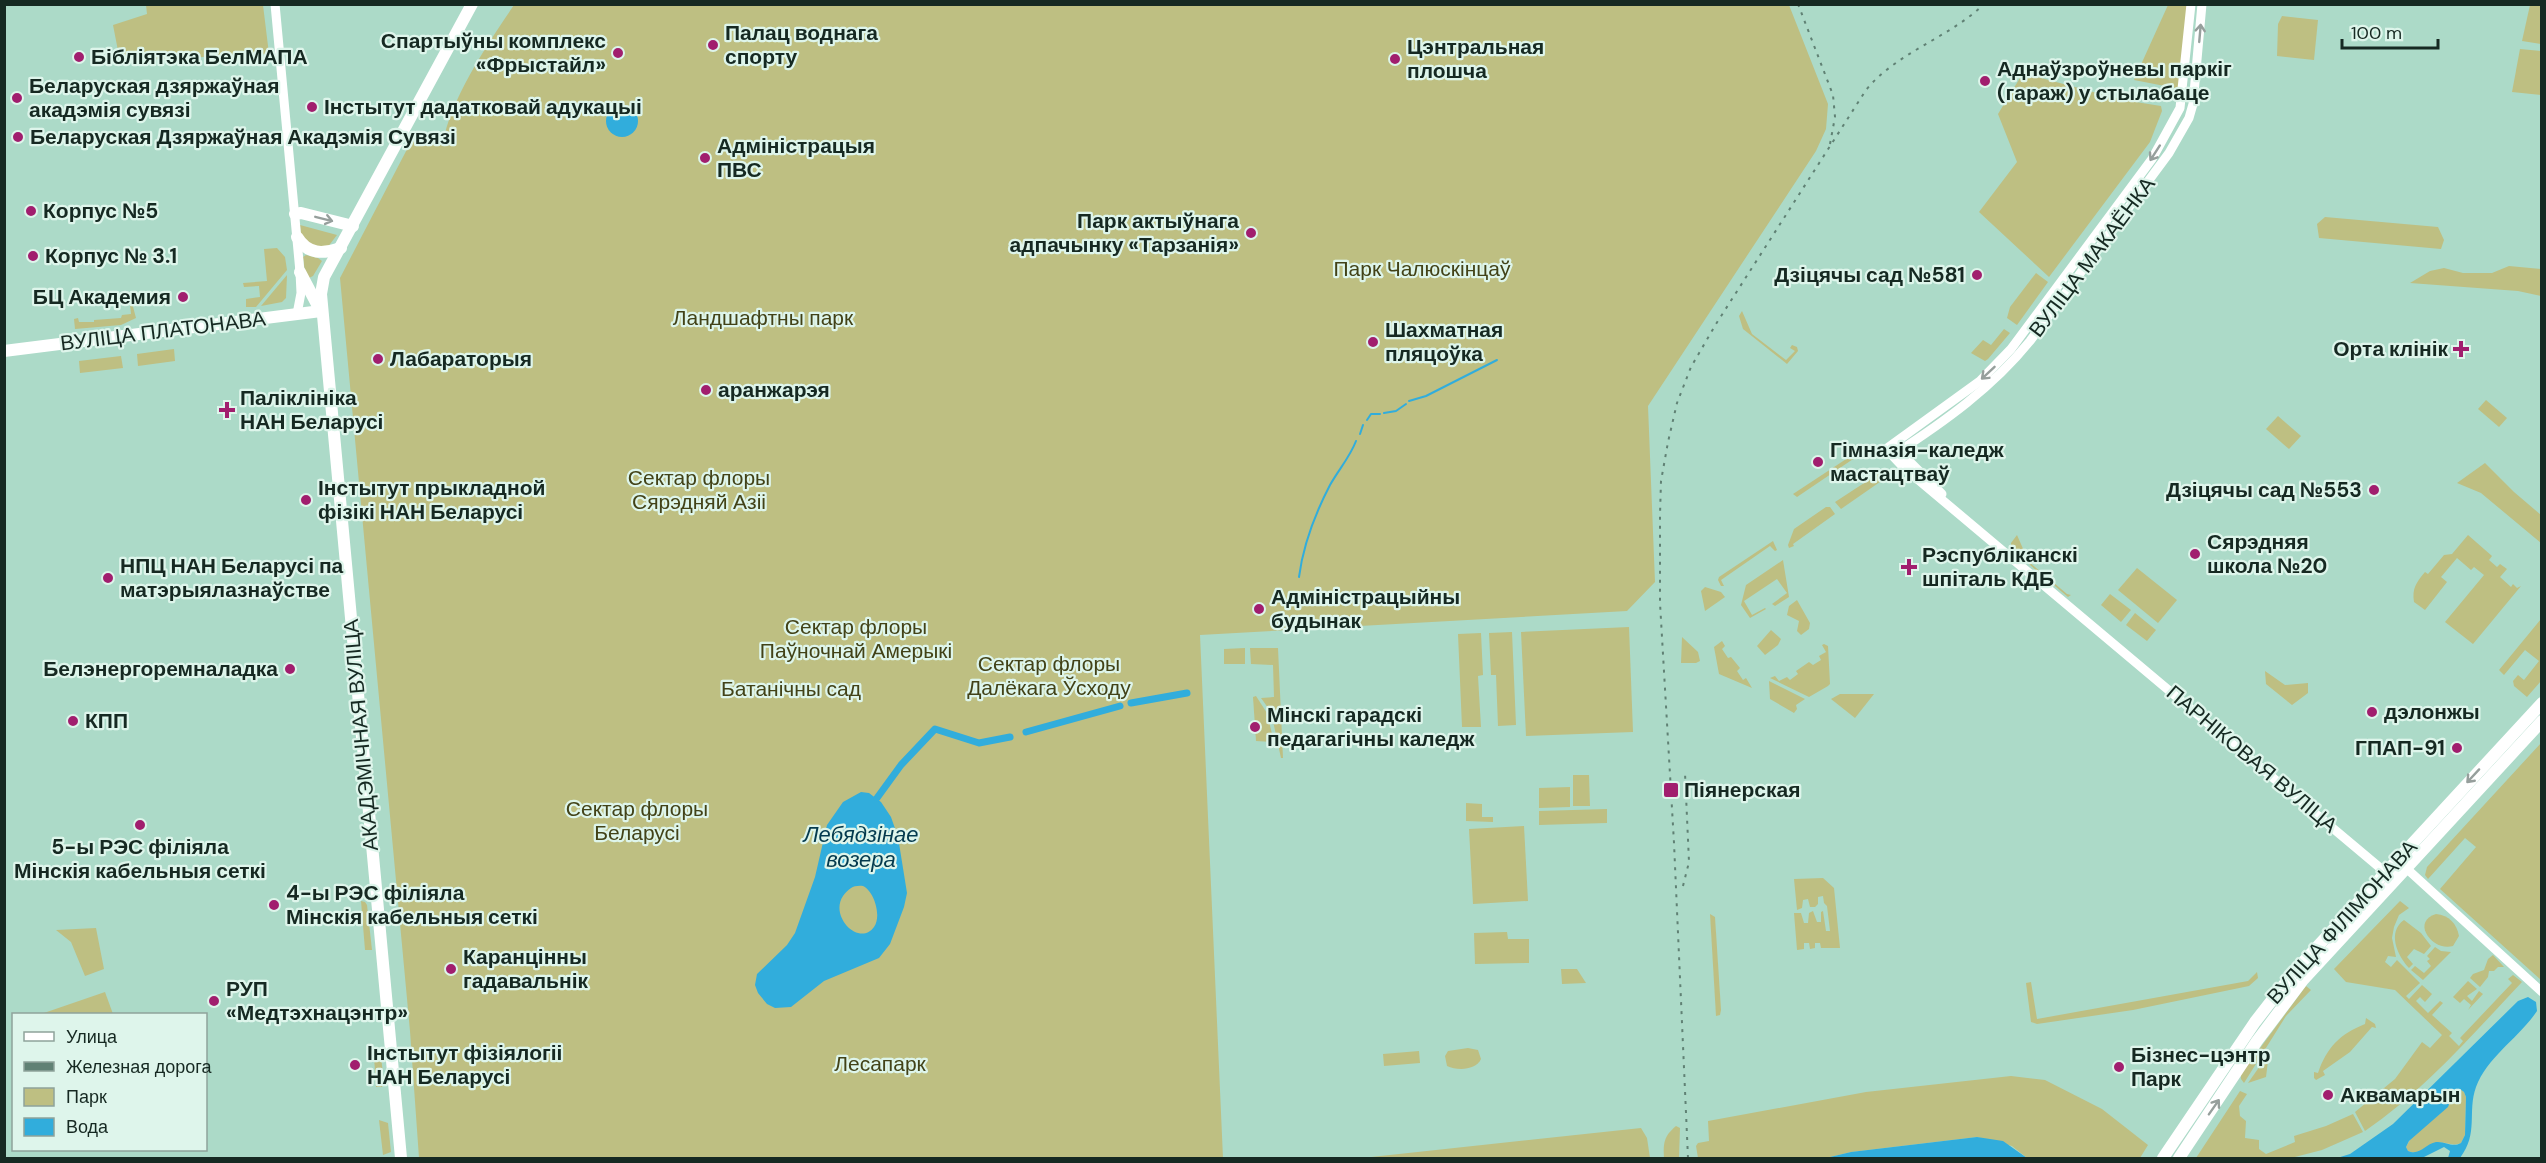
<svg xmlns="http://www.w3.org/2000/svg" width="2546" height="1163" viewBox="0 0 2546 1163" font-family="'DM Sans',sans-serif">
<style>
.green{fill:#bebf82}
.water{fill:#31addc;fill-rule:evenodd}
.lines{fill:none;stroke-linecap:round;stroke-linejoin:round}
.stream{stroke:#31addc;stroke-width:2}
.canal{stroke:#31addc;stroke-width:7}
.minor{stroke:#fff;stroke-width:9}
.major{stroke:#fff;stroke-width:12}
.rail{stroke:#608174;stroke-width:2;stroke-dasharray:3 6;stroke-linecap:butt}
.oneway{stroke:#969f9c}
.poi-dot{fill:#a11e6e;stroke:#def5eb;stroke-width:2}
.labels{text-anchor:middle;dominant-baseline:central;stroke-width:4.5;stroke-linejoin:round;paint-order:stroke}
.poi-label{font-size:21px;font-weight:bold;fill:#162922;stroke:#def5eb;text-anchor:start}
.street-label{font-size:21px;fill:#162922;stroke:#def5eb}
.park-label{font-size:21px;fill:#424217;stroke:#def5eb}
.water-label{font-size:22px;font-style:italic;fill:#043a4e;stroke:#def5eb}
</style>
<rect width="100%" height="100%" fill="#acdac8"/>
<g class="green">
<polygon points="146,5 263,5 269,54 120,61 113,25 147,14"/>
<path d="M 514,5 L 1789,5 L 1828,104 L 1826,129 L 1816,151 L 1648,406 L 1655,582 L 1627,611 L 1200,635 L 1223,1158 L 419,1158 L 410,1031 L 340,278 L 416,132 L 439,136 L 438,143 L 443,143 C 450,99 489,42 514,5 Z"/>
<polygon points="2168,5 2188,5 2180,89 2134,80"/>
<polygon points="2530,5 2541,5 2541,44 2522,41"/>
<polygon points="2282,16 2318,20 2314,60 2277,56 2278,24"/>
<polygon points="2520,49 2541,51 2541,95 2512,92"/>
<polygon points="2023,73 2123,100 2161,106 2162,111 2150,142 2049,277 1979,212 2017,162 1998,114"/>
<polygon points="2325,217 2438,227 2444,240 2441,249 2319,238 2317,224"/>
<polygon points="300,225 337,235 327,248 310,245 301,234"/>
<polygon points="277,248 285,257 287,270 256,307 246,307 246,299 260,297 259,286 244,287 243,283 267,281 264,249"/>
<polygon points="306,255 318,258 322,261 313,276 309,278 305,272 303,257"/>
<polygon points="2509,266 2541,269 2541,296 2518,291 2410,283 2430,271 2444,268 2463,273 2492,273"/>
<polygon points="2036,273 2048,282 2017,325 2007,318 2010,307"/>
<polygon points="287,275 286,298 282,302 261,306"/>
<polygon points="132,303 136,318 121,325 75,329 74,319 78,318 79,322 94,322 94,320 121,318 122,315 131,314 130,304"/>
<polygon points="1742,311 1752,334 1786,360 1795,351 1790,348 1792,345 1797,347 1798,351 1787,364 1743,329 1739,316"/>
<polygon points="2004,329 2010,333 1988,359 1985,361 1971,353 1983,340 1991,345"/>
<polygon points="174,349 175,361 138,366 137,354"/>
<polygon points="121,356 123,368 80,373 79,361"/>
<polygon points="2486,400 2507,418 2499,427 2478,409"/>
<polygon points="2278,416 2301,436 2289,449 2266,429"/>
<polygon points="1866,446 1862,453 1797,497 1793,494"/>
<polygon points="2485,463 2514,492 2541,515 2541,543 2481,493 2457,483"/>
<polygon points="1881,472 1895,473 1899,476 1887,477 1841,509 1835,502"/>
<polygon points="1826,507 1830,507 1835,514 1793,544 1794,546 1789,548 1788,545 1794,529"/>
<polygon points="2017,535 2024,551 2022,556 2067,594 2071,595 2068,597 2011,549 2011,543"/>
<path d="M 2468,535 L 2492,556 L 2489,560 L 2497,567 L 2500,564 L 2507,569 L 2500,577 L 2511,587 L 2513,584 L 2517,588 L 2521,586 L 2473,644 L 2445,622 L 2484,575 L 2474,567 L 2471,570 L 2457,558 L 2441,577 L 2447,582 L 2425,610 L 2414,602 C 2412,588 2416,583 2425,572 L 2428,574 L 2444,555 L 2452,554 Z"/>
<polygon points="1773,541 1777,550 1775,551 1770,546 1721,580 1724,586 1721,586 1718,580 1719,577"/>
<polygon points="1783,560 1789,597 1775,606 1772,604 1787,593 1777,579 1744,601 1752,615 1765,608 1766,609 1750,618 1741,605 1746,585"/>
<polygon points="2137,568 2177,600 2158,623 2118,590"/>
<polygon points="1705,587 1721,592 1725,597 1705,611 1701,591"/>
<polygon points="2110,594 2131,610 2121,622 2101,605"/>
<polygon points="1797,600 1810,623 1809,629 1801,635 1797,631 1799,621 1787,615 1789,606"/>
<polygon points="2135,613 2156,630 2147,641 2126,625"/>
<polygon points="2541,619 2541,681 2527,697 2514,686 2513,681 2518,675 2524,680 2539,661 2525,650 2504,675 2499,670"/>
<polygon points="1629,627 1633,732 1526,736 1521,632"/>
<polygon points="1771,630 1781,639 1778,645 1765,655 1757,646"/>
<polygon points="1512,632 1516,725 1498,726 1496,675 1491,675 1489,633"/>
<polygon points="1481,633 1483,675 1478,676 1481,727 1462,727 1458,634"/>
<polygon points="1682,637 1698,652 1700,661 1696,663 1681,663"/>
<polygon points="1722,641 1725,646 1722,649 1728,658 1731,657 1740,668 1737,671 1743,680 1746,678 1752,688 1719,674 1714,647"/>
<polygon points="1824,644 1828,646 1830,684 1828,686 1809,697 1770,678 1775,676 1779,681 1787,677 1790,680 1798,674 1796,671 1809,662 1813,665 1821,660 1819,656 1826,652 1822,645"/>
<polygon points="1245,648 1245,664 1224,664 1224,649"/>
<polygon points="1250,648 1278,648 1283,758 1281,758 1271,712 1261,698 1274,697 1273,665 1251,664"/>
<polygon points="2265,671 2285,685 2308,683 2308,693 2292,705 2266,684"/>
<polygon points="1769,681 1805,699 1796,705 1797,709 1794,713 1770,699"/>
<polygon points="1840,694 1874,694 1855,718 1831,699"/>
<polygon points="1256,696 1267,713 1274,742 1256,741 1253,697"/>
<polygon points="2541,743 2541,980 2440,889 2476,847 2465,838 2428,879 2425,875 2427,867"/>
<polygon points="1573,775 1589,775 1590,806 1573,806"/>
<polygon points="1570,787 1570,807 1539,808 1539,788"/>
<polygon points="1466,803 1482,804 1482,817 1493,817 1493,822 1466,821"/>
<polygon points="1607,809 1607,823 1539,825 1539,811"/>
<polygon points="1524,826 1528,901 1473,904 1469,829"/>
<polygon points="1823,878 1834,888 1840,948 1821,948 1820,943 1815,943 1815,948 1810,949 1809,943 1804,943 1804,949 1797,950 1794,913 1801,913 1804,923 1808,923 1809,913 1813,911 1817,922 1821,922 1821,912 1823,911 1826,931 1830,931 1827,906 1824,903 1823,896 1818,897 1818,904 1815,907 1810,907 1808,899 1803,900 1802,908 1797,910 1794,879"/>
<polygon points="361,901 365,902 367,905 372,950 365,950"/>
<path d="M 2400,901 L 2409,908 L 2399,915 L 2394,927 L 2392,938 L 2396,957 L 2388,956 L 2385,962 L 2391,967 L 2397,960 L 2420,983 L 2406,996 L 2409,999 L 2422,985 L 2432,994 L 2425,1002 L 2420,997 L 2416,1001 L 2428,1013 L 2440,1001 L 2443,1003 L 2432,1015 L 2452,1033 L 2449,1036 L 2459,1046 L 2463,1041 L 2460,1038 L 2512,983 L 2508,979 L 2513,975 L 2522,982 C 2472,1035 2425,1090 2365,1131 L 2355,1112 L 2395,1079 L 2422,1042 L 2430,1048 L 2442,1035 L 2395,990 L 2346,982 L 2334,969 Z"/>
<polygon points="1710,914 1715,917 1721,1010 1720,1015 1716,1016"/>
<path d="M 2436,914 C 2449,915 2457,924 2459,936 L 2453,946 C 2433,952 2410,922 2436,914 Z"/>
<path d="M 2404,920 L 2421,933 L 2431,946 L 2424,954 L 2414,949 L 2407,957 L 2413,964 L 2409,968 C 2397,955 2387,932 2404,920 Z"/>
<polygon points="96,928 104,969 85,976 71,942 56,930"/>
<polygon points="1507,932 1508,939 1529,939 1529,963 1475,964 1474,933"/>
<polygon points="2435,947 2441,951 2451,952 2423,980 2411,970 2415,966 2424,973 2431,966 2427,961 2430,959 2427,956"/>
<polygon points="2493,955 2504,967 2498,967 2494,971 2489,971 2488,977 2480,987 2470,978 2473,974 2484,970 2488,959"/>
<polygon points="1561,969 1577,969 1586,983 1562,984"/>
<polygon points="2257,972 2258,978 2249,986 2133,1010 2037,1024 2031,1022 2026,983 2031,982 2037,1019 2248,981"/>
<polygon points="2468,981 2477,989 2467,996 2472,1001 2479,991 2483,994 2468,1010 2471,1005 2464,999 2460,1003 2453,997"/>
<polygon points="2306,986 2311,990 2286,1016 2244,1083 2241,1079 2241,1074"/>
<polygon points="105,992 113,1014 41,1014"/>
<path d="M 2366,1018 L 2375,1024 L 2376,1028 L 2372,1027 L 2350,1052 L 2323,1071 L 2325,1075 L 2316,1080 L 2314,1078 L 2314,1072 L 2318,1073 C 2327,1047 2340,1034 2365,1024 Z"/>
<path d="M 1468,1048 L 1478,1050 L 1481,1059 C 1476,1070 1458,1071 1447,1066 L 1445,1056 L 1448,1051 Z"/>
<polygon points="1419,1051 1420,1063 1384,1066 1383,1054"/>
<polygon points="2269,1053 2266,1077 2248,1083"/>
<polygon points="381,1056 384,1084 382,1087 376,1087 374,1057"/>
<polygon points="2011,1076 2045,1080 2102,1109 2148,1145 2140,1158 2027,1158 2012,1146 1977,1137 1851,1152 1826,1158 1698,1158 1696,1146 1698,1143 1709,1141 1708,1121 1866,1092"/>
<path d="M 2460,1089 L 2464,1092 L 2466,1097 L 2465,1135 L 2461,1143 C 2452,1147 2446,1141 2436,1143 C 2425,1145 2420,1156 2408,1151 L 2406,1147 C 2417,1124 2447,1118 2454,1092 Z"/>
<polygon points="2240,1091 2247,1094 2239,1106 2240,1116 2246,1121 2245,1138 2259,1140 2259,1149 2266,1154 2295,1142 2294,1136 2326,1126 2353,1114 2363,1132 2322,1150 2291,1158 2196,1158"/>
<polygon points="379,1120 388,1123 391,1152 383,1155"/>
<path d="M 1676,1126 L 1680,1128 L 1679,1158 L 1664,1158 C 1663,1143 1664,1136 1676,1126 Z"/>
<polygon points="1641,1128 1647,1138 1650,1158 1362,1158"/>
</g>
<g class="water">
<circle cx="622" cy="121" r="16"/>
<path d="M 861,792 L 869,793 L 881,802 L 891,817 L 898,837 L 907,893 L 904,907 L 890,944 L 879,958 L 824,981 L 791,1007 L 775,1008 L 767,1004 L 758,993 L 755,985 L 757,974 L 787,945 L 795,933 L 815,877 L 827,825 L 843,802 ZM 863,886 C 874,891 882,916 874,927 C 860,947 829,917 843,896 C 849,888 854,885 863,886 Z"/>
<path d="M 2528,997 L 2536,1002 L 2537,1011 C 2519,1038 2488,1056 2476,1087 C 2467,1112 2479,1133 2460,1158 L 2448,1158 L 2450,1151 L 2444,1147 L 2422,1158 L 2395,1157 L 2337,1158 L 2350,1154 L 2393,1124 L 2518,1001 ZM 2460,1089 L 2464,1092 L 2466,1097 L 2465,1135 L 2461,1143 C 2452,1148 2446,1141 2436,1142 C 2425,1144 2420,1156 2408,1151 L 2406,1147 L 2409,1141 L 2448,1107 L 2454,1092 Z"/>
<polygon points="1977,1137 2003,1141 2027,1158 1826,1158 1851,1152"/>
</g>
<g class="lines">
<g class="stream">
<polyline points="1409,401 1426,396 1497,360"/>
<polyline points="1384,413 1396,411 1406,404"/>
<polyline points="1367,420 1371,414 1380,414"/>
<polyline points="1360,434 1363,425"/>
<path d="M 1299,577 C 1303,546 1316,512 1330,485 C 1339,469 1350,457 1356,441"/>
</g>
<g class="canal">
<polyline points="1131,703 1187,693"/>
<polyline points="1026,732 1120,706"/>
<polyline points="877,798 901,765 935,729 979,743 1010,737"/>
</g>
<g class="minor">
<polyline points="275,4 300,272 301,293 297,314"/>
<polyline points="2191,4 2180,108 2152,159 2011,349 1980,381 1886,449 1903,467 2385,872 2406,868 2542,992"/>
<path d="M 1893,455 C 1944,422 1992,388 2030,341 L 2169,153 L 2189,118 L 2193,104 L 2202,4"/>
<polyline points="1895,456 1909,461 1942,494"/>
</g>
<g class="major">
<polyline points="295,214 301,213 353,226"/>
<path d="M 297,237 C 308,255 323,254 341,248"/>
<polyline points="300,272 320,310"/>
<polyline points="4,351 321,311"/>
<polyline points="401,1158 321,294 324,277 472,4"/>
<polyline points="2163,1158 2255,1022 2293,973 2542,703"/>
<polyline points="2179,1158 2257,1041 2303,980 2542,721"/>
</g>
<g class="rail">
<polyline points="1798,4 1833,95 1835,117 1830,144"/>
<polyline points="1683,886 1689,862 1685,773"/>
<path d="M 1688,1158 L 1674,843 L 1660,603 L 1660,515 L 1661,481 L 1668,442 L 1677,403 L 1691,367 L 1716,324 L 1866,90 C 1897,52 1949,38 1984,4"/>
</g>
</g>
<defs><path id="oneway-shaft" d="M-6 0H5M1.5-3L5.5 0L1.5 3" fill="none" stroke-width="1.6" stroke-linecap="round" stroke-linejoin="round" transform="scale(1.5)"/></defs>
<g class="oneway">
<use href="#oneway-shaft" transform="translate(2200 33) rotate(-85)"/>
<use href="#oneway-shaft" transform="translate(2155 153) rotate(123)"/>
<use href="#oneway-shaft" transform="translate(324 219) rotate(14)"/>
<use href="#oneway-shaft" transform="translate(1988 373) rotate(137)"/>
<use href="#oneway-shaft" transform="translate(2473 776) rotate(133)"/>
<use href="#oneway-shaft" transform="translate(2214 1107) rotate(-55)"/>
</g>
<g class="poi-dot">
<circle cx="713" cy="45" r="6"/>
<circle cx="618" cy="53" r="6"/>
<circle cx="79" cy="57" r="6"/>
<circle cx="1395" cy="59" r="6"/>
<circle cx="1985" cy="81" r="6"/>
<circle cx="17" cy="98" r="6"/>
<circle cx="312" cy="107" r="6"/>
<circle cx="18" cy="137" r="6"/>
<circle cx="705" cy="158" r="6"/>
<circle cx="31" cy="211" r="6"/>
<circle cx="1251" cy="233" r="6"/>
<circle cx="33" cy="256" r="6"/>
<circle cx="1977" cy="275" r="6"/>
<circle cx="183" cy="297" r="6"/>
<circle cx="1373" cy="342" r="6"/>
<path d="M2458 340h6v6h6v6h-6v6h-6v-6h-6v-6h6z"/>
<circle cx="378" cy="359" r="6"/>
<circle cx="706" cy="390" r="6"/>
<path d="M224 401h6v6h6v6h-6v6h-6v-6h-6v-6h6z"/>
<circle cx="1818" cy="462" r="6"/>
<circle cx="2374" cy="490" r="6"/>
<circle cx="306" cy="500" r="6"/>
<circle cx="2195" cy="554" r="6"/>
<path d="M1906 558h6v6h6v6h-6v6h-6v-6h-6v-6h6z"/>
<circle cx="108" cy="578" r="6"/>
<circle cx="1259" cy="609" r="6"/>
<circle cx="290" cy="669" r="6"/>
<circle cx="2372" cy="712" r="6"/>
<circle cx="73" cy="721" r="6"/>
<circle cx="1255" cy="727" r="6"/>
<circle cx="2457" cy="748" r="6"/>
<rect x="1663" y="782" width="16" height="16" rx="3"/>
<circle cx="140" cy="825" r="6"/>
<circle cx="274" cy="905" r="6"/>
<circle cx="451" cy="969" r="6"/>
<circle cx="214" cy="1001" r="6"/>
<circle cx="355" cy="1065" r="6"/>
<circle cx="2119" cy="1067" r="6"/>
<circle cx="2328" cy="1095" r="6"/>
</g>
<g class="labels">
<g class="poi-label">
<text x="725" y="33">Палац воднага<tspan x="725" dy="24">спорту</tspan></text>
<text x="606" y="41" text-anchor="end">Спартыўны комплекс<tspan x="606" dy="24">«Фрыстайл»</tspan></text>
<text x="1407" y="47">Цэнтральная<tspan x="1407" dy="24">плошча</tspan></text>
<text x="91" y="57">Бібліятэка БелМАПА</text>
<text x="1997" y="69">Аднаўзроўневы паркіг<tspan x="1997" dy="24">(гараж) у стылабаце</tspan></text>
<text x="29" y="86">Беларуская дзяржаўная<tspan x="29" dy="24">акадэмія сувязі</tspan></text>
<text x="324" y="107">Інстытут дадатковай адукацыі</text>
<text x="30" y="137">Беларуская Дзяржаўная Акадэмія Сувязі</text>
<text x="717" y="146">Адміністрацыя<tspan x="717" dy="24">ПВС</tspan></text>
<text x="43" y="211">Корпус №5</text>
<text x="1239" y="221" text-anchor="end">Парк актыўнага<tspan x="1239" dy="24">адпачынку «Тарзанія»</tspan></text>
<text x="45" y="256">Корпус № 3.1</text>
<text x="1965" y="275" text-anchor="end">Дзіцячы сад №581</text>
<text x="171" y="297" text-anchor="end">БЦ Академия</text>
<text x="1385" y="330">Шахматная<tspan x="1385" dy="24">пляцоўка</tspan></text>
<text x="2448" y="349" text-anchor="end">Орта клінік</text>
<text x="390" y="359">Лабараторыя</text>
<text x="718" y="390">аранжарэя</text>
<text x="240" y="398">Паліклініка<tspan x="240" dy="24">НАН Беларусі</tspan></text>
<text x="1830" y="450">Гімназія-каледж<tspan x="1830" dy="24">мастацтваў</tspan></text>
<text x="318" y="488">Інстытут прыкладной<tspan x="318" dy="24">фізікі НАН Беларусі</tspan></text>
<text x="2362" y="490" text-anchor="end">Дзіцячы сад №553</text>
<text x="2207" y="542">Сярэдняя<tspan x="2207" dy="24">школа №20</tspan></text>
<text x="1922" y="555">Рэспубліканскі<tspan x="1922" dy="24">шпіталь КДБ</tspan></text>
<text x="120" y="566">НПЦ НАН Беларусі па<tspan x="120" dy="24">матэрыялазнаўстве</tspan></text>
<text x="1271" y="597">Адміністрацыйны<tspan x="1271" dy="24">будынак</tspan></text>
<text x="278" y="669" text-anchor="end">Белэнергоремналадка</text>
<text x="2384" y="712">дэлонжы</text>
<text x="1267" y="715">Мінскі гарадскі<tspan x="1267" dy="24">педагагічны каледж</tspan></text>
<text x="85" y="721">КПП</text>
<text x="2445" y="748" text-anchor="end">ГПАП-91</text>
<text x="1684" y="790">Піянерская</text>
<text x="140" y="847" text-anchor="middle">5-ы РЭС філіяла<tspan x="140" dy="24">Мінскія кабельныя сеткі</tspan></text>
<text x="286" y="893">4-ы РЭС філіяла<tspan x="286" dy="24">Мінскія кабельныя сеткі</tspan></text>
<text x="463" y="957">Каранцінны<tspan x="463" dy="24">гадавальнік</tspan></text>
<text x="226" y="989">РУП<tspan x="226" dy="24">«Медтэхнацэнтр»</tspan></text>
<text x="367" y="1053">Інстытут фізіялогіі<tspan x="367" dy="24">НАН Беларусі</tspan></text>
<text x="2131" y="1055">Бізнес-цэнтр<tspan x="2131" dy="24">Парк</tspan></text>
<text x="2340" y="1095">Аквамарын</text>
</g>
<g class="street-label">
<text transform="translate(2092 257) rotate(-53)">ВУЛІЦА МАКАЁНКА</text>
<text transform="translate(163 331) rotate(-7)">ВУЛІЦА ПЛАТОНАВА</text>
<text transform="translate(361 735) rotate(-95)">АКАДЭМІЧНАЯ ВУЛІЦА</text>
<text transform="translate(2252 759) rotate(40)">ПАРНІКОВАЯ ВУЛІЦА</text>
<text transform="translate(2342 922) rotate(-48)">ВУЛІЦА ФІЛІМОНАВА</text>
</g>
<g class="park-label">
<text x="1422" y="269">Парк Чалюскінцаў</text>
<text x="763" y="318">Ландшафтны парк</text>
<text x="699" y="478">Сектар флоры<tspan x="699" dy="24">Сярэдняй Азіі</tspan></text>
<text x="856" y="627">Сектар флоры<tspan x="856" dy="24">Паўночнай Амерыкі</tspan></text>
<text x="1049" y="664">Сектар флоры<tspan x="1049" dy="24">Далёкага Ўсходу</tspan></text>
<text x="791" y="689">Батанічны сад</text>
<text x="637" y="809">Сектар флоры<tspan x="637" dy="24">Беларусі</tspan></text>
<text x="880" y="1064">Лесапарк</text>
</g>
<g class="water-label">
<text x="861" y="834">Лебядзінае<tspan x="861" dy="25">возера</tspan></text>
</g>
</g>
<rect width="2546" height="1163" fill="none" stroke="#162922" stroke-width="12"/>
<rect x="12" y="1013" width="195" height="138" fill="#def5eb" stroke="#8ea39b" stroke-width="1.5"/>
<rect x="24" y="1032" width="30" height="9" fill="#ffffff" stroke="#8ea39b" stroke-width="1.5"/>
<text x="66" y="1043" font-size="18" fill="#162922">Улица</text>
<rect x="24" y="1062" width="30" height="9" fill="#608174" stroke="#8ea39b" stroke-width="1.5"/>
<text x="66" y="1073" font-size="18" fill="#162922">Железная дорога</text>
<rect x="24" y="1088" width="30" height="18" fill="#bebf82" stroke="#8ea39b" stroke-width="1.5"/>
<text x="66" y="1103" font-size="18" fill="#162922">Парк</text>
<rect x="24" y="1118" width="30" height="18" fill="#31addc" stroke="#8ea39b" stroke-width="1.5"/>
<text x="66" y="1133" font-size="18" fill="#162922">Вода</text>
<path d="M2342 39v9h96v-9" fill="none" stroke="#162922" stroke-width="3"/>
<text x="2351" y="39" font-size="18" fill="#162922" stroke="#def5eb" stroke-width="4.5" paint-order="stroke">100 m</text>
</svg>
